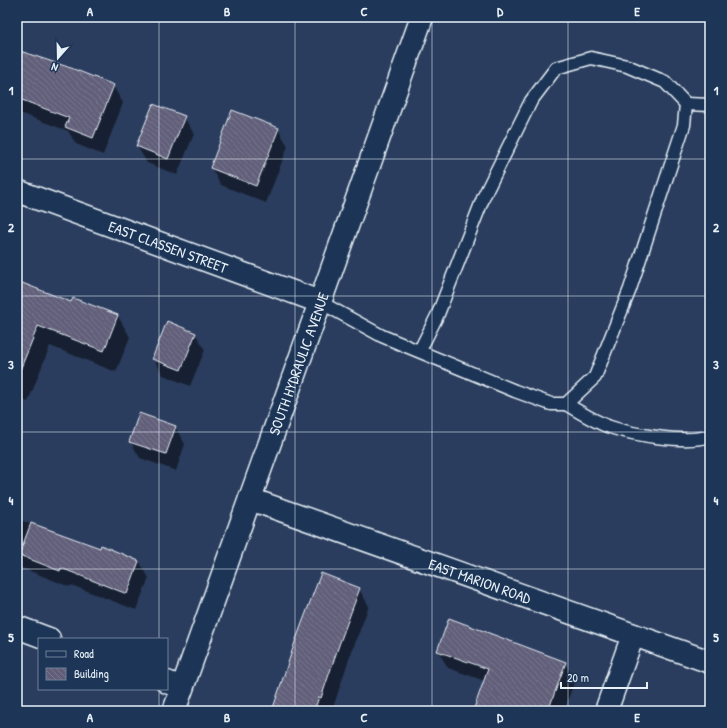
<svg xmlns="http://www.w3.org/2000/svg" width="727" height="728" viewBox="0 0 727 728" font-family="'Patrick Hand',sans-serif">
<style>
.shadow{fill:#0007}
.building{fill:url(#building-back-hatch);stroke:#e8f1f8}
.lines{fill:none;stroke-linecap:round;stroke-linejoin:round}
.lane-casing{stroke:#e8f1f8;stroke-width:15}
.street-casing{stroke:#e8f1f8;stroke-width:25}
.secondary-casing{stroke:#e8f1f8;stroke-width:25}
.lane{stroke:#1d3557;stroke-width:12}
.street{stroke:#1d3557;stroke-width:22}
.secondary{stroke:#1d3557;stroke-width:22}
.grid{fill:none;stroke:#e8f1f8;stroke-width:1;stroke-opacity:0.55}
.labels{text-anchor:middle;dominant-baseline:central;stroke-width:3.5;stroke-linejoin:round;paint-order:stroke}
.street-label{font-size:15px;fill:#e8f1f8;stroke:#1d3557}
.neatline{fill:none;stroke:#e8f1f8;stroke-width:1.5}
.grid-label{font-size:13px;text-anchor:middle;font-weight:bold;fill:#e8f1f8}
</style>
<defs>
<pattern id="building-back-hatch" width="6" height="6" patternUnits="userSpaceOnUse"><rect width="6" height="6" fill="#625e7a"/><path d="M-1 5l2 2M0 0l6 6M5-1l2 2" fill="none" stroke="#78768e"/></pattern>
</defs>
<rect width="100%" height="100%" fill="#2b3d5e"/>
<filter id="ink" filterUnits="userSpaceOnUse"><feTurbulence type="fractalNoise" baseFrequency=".025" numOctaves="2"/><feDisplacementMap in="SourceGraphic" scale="8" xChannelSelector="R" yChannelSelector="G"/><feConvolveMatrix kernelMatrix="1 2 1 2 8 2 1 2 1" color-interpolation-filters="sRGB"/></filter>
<g filter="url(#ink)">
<g class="shadow">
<polygon points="17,51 113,86 123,103 103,155 76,144 68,131 17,112"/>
<polygon points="184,117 194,134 177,175 147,163 137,146"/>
<polygon points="278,129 288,146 266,203 221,185 211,168"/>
<polygon points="17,282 72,303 74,299 118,316 130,337 116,372 50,346 28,402 17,398"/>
<polygon points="195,333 205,350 190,386 163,375 153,358"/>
<polygon points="175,427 185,444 176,471 140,458 130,441"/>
<polygon points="17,519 139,561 149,578 136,610 71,585 70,587 17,566"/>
<polygon points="359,589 369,606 348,662 332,711 273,711"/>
<polygon points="438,651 565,663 575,680 564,711 474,711 485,681 448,668"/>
<polygon points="17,703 37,711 17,711"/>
</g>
<g class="building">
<polygon points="17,50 71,68 114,85 93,138 65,127 69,118 17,98"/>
<polygon points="153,104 185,116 168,159 136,146"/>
<polygon points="232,110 279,128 256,186 210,168"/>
<polygon points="17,281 71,302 73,298 118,315 104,351 38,326 18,375 17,375"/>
<polygon points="167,321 196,333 181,370 152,359"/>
<polygon points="139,413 176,426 166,454 129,442"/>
<polygon points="31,523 100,548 101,545 139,561 127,594 61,568 60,571 19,555"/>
<polygon points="321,573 360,588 339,645 321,698 319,697 314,711 272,711 295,642"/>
<polygon points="449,618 566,662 548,711 473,711 488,669 437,651"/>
</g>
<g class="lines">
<g class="lane-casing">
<g id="lane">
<polyline points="686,104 710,105"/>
<polyline points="320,302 382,336 515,391 551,404 566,404 595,377 630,289 684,125 686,104 665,82 627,66 591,58 556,68 531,101 484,196 438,314 420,350"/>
<path d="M 566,404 C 580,412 595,422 610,427 C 634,435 686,444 710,436"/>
</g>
</g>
<g class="street-casing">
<g id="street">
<path id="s1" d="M 17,191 L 320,302"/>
<path id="s2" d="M 250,499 L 710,662"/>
<polyline points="17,627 49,639"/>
<polyline points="167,682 182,688"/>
<polyline points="606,711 633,635"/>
</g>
</g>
<g class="secondary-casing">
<g id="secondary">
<path id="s3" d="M 174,711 L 422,17"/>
</g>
</g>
<use href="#lane" class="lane"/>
<use href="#street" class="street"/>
<use href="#secondary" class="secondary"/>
</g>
</g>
<path class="grid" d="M 159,17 L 159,639M 295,17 L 295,711M 432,17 L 432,711M 568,17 L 568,711M 17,159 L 710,159M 17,296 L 710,296M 17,432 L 710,432M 17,569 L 710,569M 159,689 L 159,711"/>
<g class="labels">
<g class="street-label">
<text stroke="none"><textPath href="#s1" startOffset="161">EAST CLASSEN STREET</textPath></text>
<text stroke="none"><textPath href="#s3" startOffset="369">SOUTH HYDRAULIC AVENUE</textPath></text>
<text stroke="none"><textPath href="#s2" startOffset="244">EAST MARION ROAD</textPath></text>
</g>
</g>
<rect width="727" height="728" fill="none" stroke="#1d3557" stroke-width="44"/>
<rect x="38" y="638" width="130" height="52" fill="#1d3557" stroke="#6e8097"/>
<rect x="46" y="651" width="20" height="6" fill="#1d3557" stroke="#6e8097"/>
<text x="74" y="658" font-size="12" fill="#e8f1f8">Road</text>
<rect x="46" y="668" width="20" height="12" fill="url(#building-back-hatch)" stroke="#6e8097"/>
<text x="74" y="678" font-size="12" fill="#e8f1f8">Building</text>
<g transform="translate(58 58) rotate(200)" stroke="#1d3557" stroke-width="3" paint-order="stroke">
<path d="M0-3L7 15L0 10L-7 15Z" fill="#e8f1f8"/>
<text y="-6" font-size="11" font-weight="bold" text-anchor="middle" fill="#e8f1f8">N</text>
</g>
<path d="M561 682v6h86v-6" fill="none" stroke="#e8f1f8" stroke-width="2"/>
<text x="567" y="682" font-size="12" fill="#e8f1f8" stroke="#1d3557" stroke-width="3" paint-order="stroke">20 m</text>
<rect x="22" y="22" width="683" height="684" class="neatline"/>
<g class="grid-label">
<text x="90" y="16">A</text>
<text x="227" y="16">B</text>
<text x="364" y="16">C</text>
<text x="500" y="16">D</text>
<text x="637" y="16">E</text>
<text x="11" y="95">1</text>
<text x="716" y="95">1</text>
<text x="11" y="232">2</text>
<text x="716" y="232">2</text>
<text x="11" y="369">3</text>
<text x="716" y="369">3</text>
<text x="11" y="505">4</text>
<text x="716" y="505">4</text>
<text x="11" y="642">5</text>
<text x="716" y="642">5</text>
<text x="90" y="722">A</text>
<text x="227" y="722">B</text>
<text x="364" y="722">C</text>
<text x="500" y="722">D</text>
<text x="637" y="722">E</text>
</g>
</svg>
